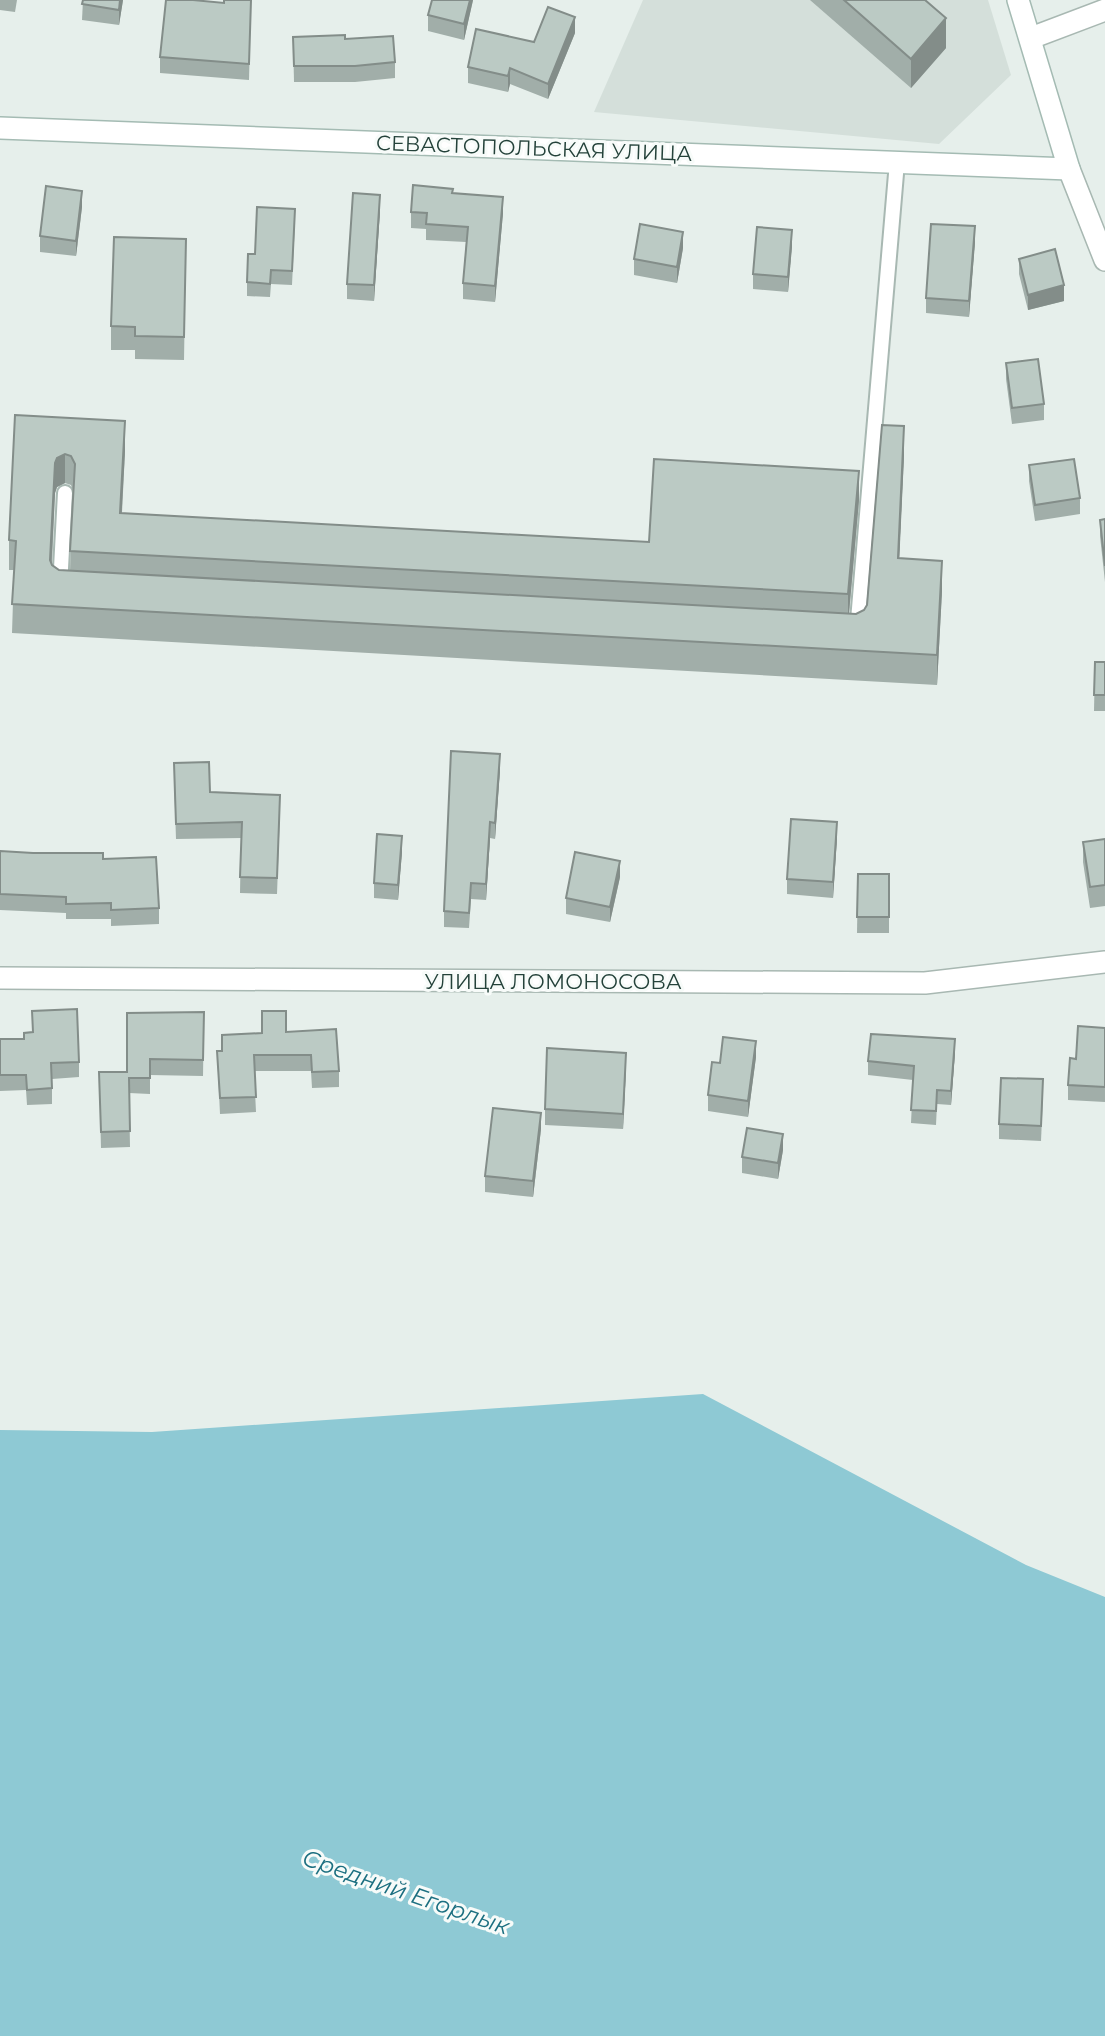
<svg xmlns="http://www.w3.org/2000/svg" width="1105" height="2036" viewBox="0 0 1105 2036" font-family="Montserrat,sans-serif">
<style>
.built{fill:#d4dfda}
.water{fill:#8ec9d4}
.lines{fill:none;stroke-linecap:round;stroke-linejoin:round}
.lane-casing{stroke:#a8b8b2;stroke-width:18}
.street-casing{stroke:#a8b8b2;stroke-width:24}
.secondary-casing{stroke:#a4bbb3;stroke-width:24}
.lane{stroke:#fff;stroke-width:14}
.street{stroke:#fff;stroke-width:21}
.secondary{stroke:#fff;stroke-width:21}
.wall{fill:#a1aea9;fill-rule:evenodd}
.shaded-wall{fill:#838d89}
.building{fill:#bbcac4;stroke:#838d89;stroke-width:2}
.labels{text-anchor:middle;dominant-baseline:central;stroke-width:6;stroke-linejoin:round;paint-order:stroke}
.street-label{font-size:21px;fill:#24423a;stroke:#f7fbf9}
.water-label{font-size:23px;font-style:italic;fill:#1c6f80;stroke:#f7fbf9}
</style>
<rect width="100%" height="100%" fill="#e6efeb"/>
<polygon class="built" points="643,0 988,0 1011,75 939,144 594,112"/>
<polygon class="water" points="703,1394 1026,1565 1105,1597 1105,2036 0,2036 0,1430 152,1432"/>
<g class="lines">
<g class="lane-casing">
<g id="lane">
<polyline points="60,587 65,493"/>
<polyline points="857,632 897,162"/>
</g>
</g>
<g class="street-casing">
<g id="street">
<polyline points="1031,38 1105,10"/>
<polyline points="1069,169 1105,260"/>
<polyline points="0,978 925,983 1105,962"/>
</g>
</g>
<g class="secondary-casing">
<polyline id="secondary" points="0,128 1069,169 1018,0"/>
</g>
<use href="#lane" class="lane"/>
<use href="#street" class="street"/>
<use href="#secondary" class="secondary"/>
</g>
<g class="wall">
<polygon points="0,0 17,0 15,12 0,10"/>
<polygon points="83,0 123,0 119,25 82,20"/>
<polygon points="251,0 249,80 160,73 160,57 224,3"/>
<polygon points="432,0 473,0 464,40 428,31 428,15"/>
<polygon points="810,0 925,0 946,48 911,88"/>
<polygon points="575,33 548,99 510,84 508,92 468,83 468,67 534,42"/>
<polygon points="293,37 345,39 395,62 395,78 355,82 294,82"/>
<polygon points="453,193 503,213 495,302 463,299 463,283 466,242 426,240 426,229 411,228 411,212"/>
<polygon points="82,207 76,256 40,252 40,236"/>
<polygon points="380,211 374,301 347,299 347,284"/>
<polygon points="295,222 292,285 271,284 270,297 247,296 247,282 255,254"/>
<polygon points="186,239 184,360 135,359 135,350 111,350 111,326"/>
<polygon points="975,242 969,317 926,313 926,298"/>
<polygon points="792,246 788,292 753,289 753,274"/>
<polygon points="683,248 677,283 634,275 634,259"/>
<polygon points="1019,259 1064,301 1028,310 1019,274"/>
<polygon points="1006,363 1044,404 1044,420 1012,424 1006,379"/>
<path d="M 15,415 L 125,451 L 122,513 L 649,542 L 859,500 L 849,614 L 856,614 L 864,610 L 867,605 L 904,456 L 899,558 L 942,591 L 937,685 L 12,633 L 14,570 L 9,570 L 9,540 ZM 65,483 L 71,485 L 73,491 L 70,571 L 59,570 L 52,565 L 55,493 L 57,487 Z"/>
<polygon points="1029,465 1080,498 1080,514 1035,521 1029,481"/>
<polygon points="1105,519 1105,582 1100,536 1100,520"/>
<polygon points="1095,662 1105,662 1105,711 1094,711"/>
<polygon points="500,770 495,839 490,838 486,900 471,899 469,928 444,927 444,911"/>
<polygon points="174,779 210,792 280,811 277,894 240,893 241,838 176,839"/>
<polygon points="837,838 833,898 787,894 787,879"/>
<polygon points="1105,839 1105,906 1090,908 1083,862 1083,842"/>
<polygon points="0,851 103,859 159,908 159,924 111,926 111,919 66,919 66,913 0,910"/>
<polygon points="402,852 398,900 374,898 374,883"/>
<polygon points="858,874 889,874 889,933 857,933"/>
<polygon points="620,877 610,922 566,914 566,898"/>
<polygon points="32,1011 79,1062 79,1077 52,1079 52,1104 27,1105 26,1090 0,1091 0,1039 24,1039 32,1032"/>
<polygon points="204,1012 203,1076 150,1075 150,1094 129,1093 130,1147 101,1148 99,1072 127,1072"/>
<polygon points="1105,1028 1105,1102 1068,1100 1068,1085 1076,1059"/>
<polygon points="286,1032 339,1071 339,1087 312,1088 311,1071 254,1071 256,1112 220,1114 217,1051 222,1051"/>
<polygon points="955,1053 951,1105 937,1104 936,1125 911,1123 913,1080 868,1075 868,1061"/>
<polygon points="756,1057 748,1117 708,1111 708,1095 720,1063"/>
<polygon points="626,1068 623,1129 545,1125 545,1109"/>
<polygon points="1043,1095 1041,1141 999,1139 999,1124"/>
<polygon points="541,1129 533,1197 485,1192 485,1176"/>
<polygon points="783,1150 778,1179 742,1173 742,1157"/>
</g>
<g class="shaded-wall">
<polygon points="120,0 123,0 119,25 119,10"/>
<polygon points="470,0 473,0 464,40 464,24"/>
<polygon points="575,17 575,33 548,99 548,84"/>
<polygon points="946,18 946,48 911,88 911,59"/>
<polygon points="510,68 510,84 508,92 508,76"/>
<polygon points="82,191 82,207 76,256 76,241"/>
<polygon points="380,195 380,211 374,301 374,285"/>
<polygon points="503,197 503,213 495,302 495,286"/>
<polygon points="975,226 975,242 969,317 969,301"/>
<polygon points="792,230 792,246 788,292 788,277"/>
<polygon points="683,232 683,248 677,283 677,267"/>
<polygon points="1064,285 1064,301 1028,310 1028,295"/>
<polygon points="125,421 125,451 120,543 120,513"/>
<polygon points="904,426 904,456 898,588 898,558"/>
<polygon points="65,454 65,483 57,487 55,493 50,590 50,560 55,463 57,458"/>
<polygon points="859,471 859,500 848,624 848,594"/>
<polygon points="942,561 942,591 937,685 937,655"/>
<polygon points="500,754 500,770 495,839 495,823"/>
<polygon points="490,822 490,838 486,900 486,884"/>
<polygon points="837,822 837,838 833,898 833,882"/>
<polygon points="402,836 402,852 398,900 398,885"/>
<polygon points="620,861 620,877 610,922 610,907"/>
<polygon points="955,1039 955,1053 951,1105 951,1091"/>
<polygon points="756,1041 756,1057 748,1117 748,1101"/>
<polygon points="626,1053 626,1068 623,1129 623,1114"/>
<polygon points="541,1113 541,1129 533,1197 533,1181"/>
<polygon points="783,1134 783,1150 778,1179 778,1163"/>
</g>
<g class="building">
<polygon points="83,0 120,0 119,10 82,4"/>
<polygon points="166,0 193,0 224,3 224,0 251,0 249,64 160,57"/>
<polygon points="432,0 470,0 464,24 428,15"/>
<polygon points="844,0 925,0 946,18 911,59"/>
<polygon points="548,7 575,17 548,84 510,68 508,76 468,67 476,29 534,42"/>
<polygon points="345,35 345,39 393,36 395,62 355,66 294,66 293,37"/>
<polygon points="413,185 453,189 452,193 503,197 495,286 463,283 468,227 426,224 427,213 411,212"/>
<polygon points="46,186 82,191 76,241 40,236"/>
<polygon points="353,193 380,195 374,285 347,284"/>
<polygon points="257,207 295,209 292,271 271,270 270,284 247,282 248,254 255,254"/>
<polygon points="640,224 683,232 677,267 634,259"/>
<polygon points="931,224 975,226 969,301 926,298"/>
<polygon points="757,227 792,230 788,277 753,274"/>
<polygon points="114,237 186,239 184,337 135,336 135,327 111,326"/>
<polygon points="1055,249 1064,285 1028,295 1019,259"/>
<polygon points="1038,359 1044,404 1012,408 1006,363"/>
<polygon points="15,415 125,421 120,513 649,542 654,459 859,471 848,594 70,551 75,464 71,456 65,454 57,458 55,463 50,560 52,565 59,570 856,614 864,610 867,605 882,425 904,426 898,558 942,561 937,655 12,604 16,541 9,540"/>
<polygon points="1074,459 1080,498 1035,505 1029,465"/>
<polygon points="1105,519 1105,566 1100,520"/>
<polygon points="1095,662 1105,662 1105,695 1094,695"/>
<polygon points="451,751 500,754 495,823 490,822 486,884 471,883 469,913 444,911"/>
<polygon points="209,762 210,792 280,795 277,878 240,877 242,822 176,824 174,763"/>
<polygon points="791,819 837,822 833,882 787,879"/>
<polygon points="377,834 402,836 398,885 374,883"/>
<polygon points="1105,839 1105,885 1090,887 1083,842"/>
<polygon points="0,851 33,853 103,853 103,859 156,857 159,908 111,910 111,903 66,904 66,897 0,894"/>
<polygon points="575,852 620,861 610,907 566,898"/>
<polygon points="858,874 889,874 889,917 857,917"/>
<polygon points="77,1009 79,1062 51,1063 52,1088 27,1090 26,1075 0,1075 0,1039 24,1039 24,1033 33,1032 32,1011"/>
<polygon points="262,1011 286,1011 286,1032 336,1029 339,1071 312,1072 311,1055 254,1055 256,1097 220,1098 217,1051 222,1051 222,1035 262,1033"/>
<polygon points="204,1012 203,1060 150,1059 150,1078 129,1078 130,1131 101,1132 99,1072 127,1072 127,1013"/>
<polygon points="1078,1026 1105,1028 1105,1087 1068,1085 1070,1058 1076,1059"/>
<polygon points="871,1034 955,1039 951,1091 937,1090 936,1111 911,1110 914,1066 868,1061"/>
<polygon points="723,1037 756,1041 748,1101 708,1095 712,1062 720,1063"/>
<polygon points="547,1048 626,1053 623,1114 545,1109"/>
<polygon points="1001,1078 1043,1079 1041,1126 999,1124"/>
<polygon points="493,1108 541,1113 533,1181 485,1176"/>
<polygon points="747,1128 783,1134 778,1163 742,1157"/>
</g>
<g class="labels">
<g class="street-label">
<text transform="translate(534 148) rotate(2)">СЕВАСТОПОЛЬСКАЯ УЛИЦА</text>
<text x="553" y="981">УЛИЦА ЛОМОНОСОВА</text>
</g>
<g class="water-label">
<text transform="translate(406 1892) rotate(19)">Средний Егорлык</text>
</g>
</g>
</svg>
